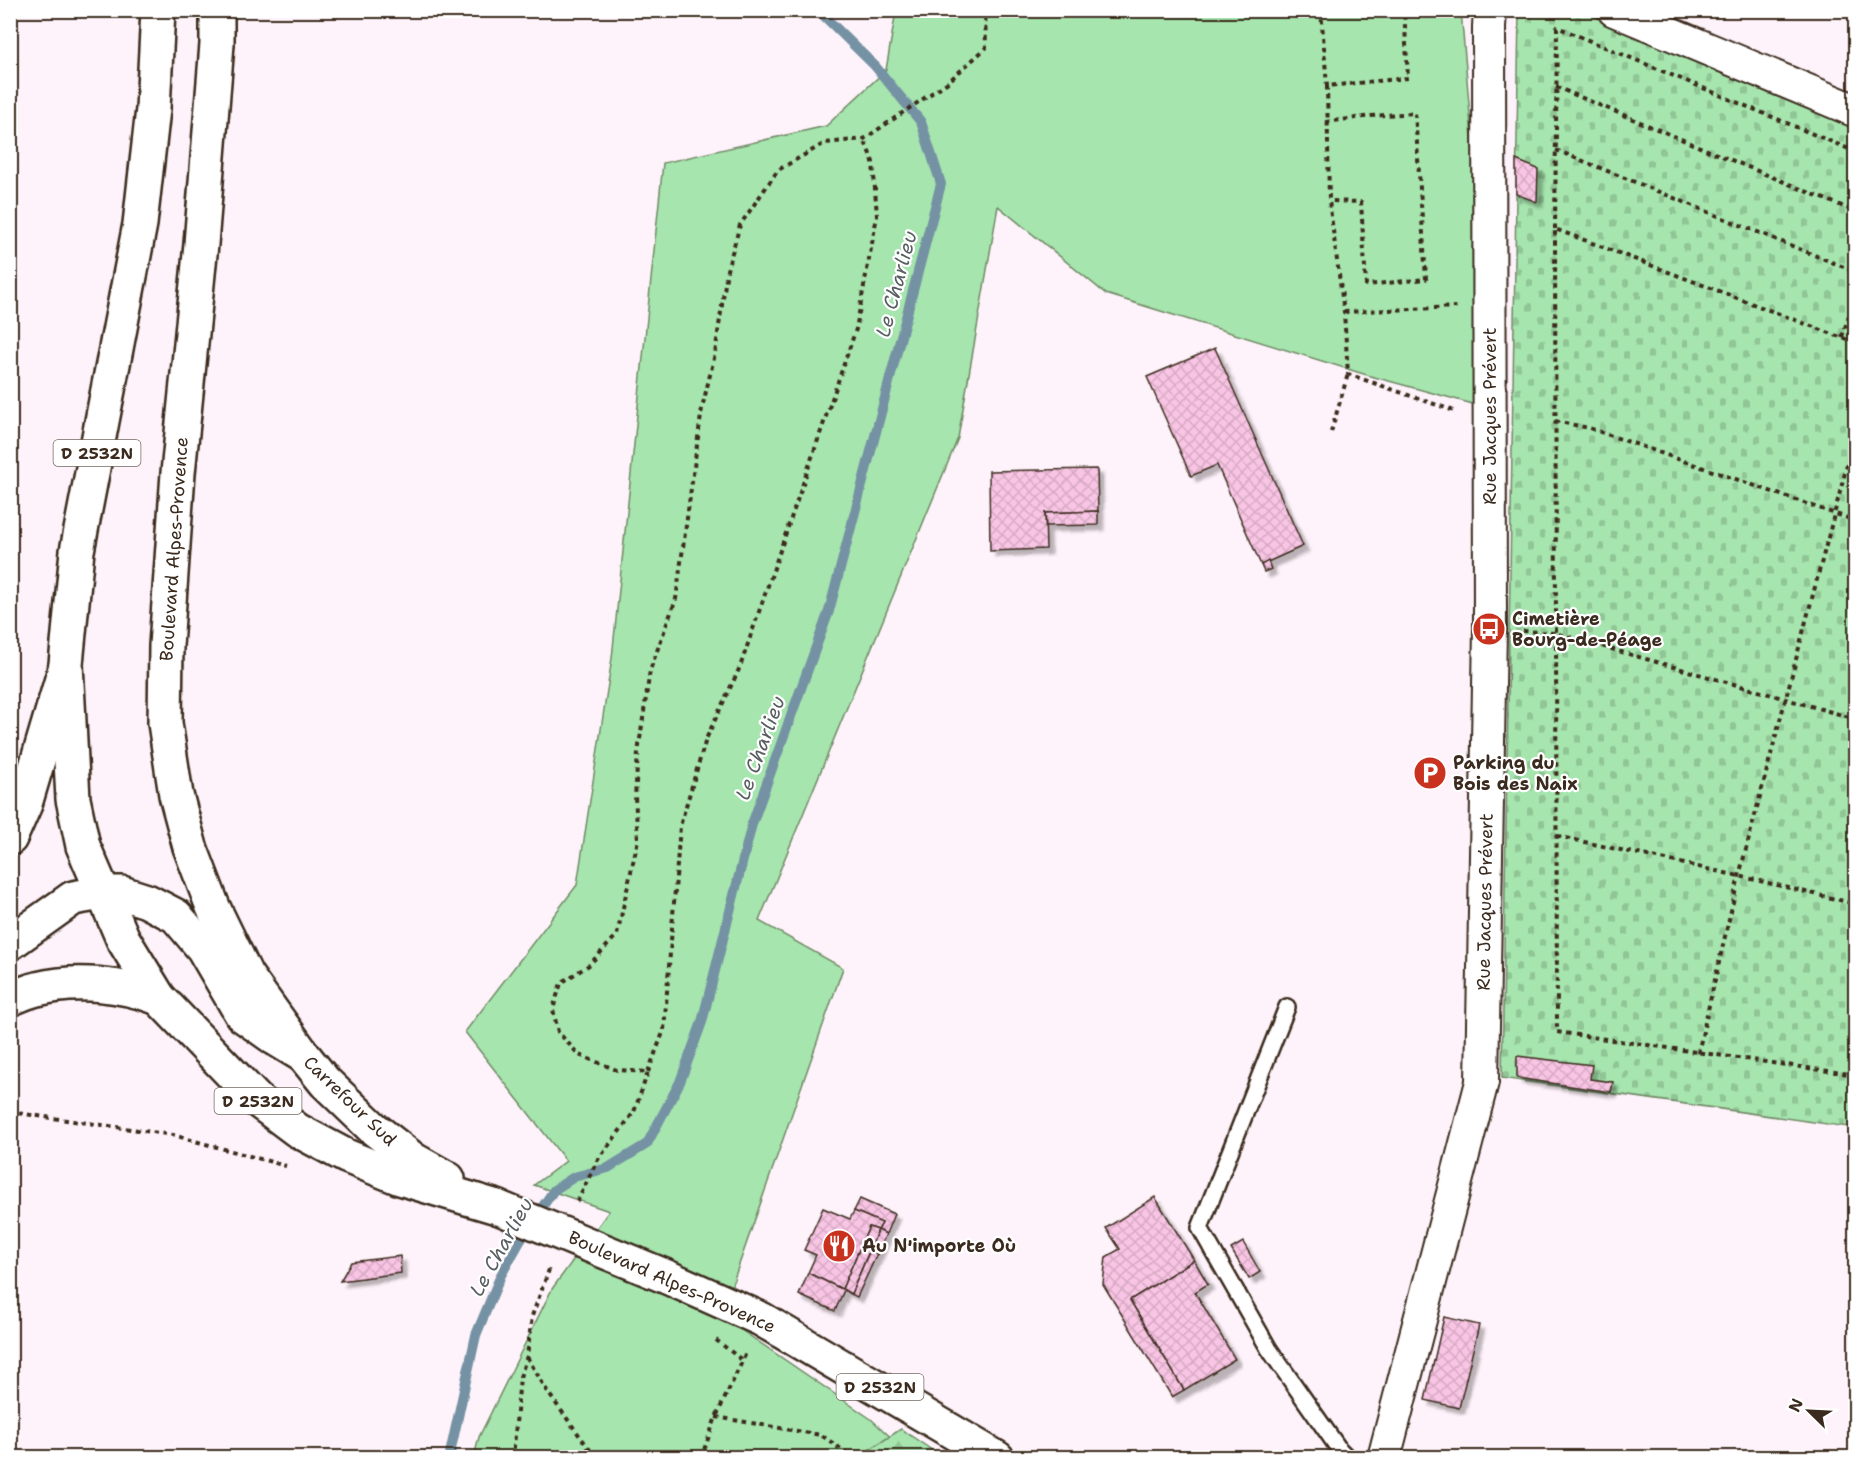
<svg xmlns="http://www.w3.org/2000/svg" width="1866" height="1468" viewBox="0 0 1866 1468" font-family="'Shantell Sans',sans-serif">
<style>
.green{fill:#a6e5ae;stroke:#708866;stroke-width:1.5}
.forest{fill:url(#forest-firs);stroke:#708866;stroke-width:1.5}
.cemetery{fill:url(#cemetery-stones);stroke:#708866;stroke-width:1.5}
.lines{fill:none;stroke-linecap:round;stroke-linejoin:round}
.stream{stroke:#7592a4;stroke-width:10}
.building{fill:url(#building-cross-hatch);stroke:#3b2a1e;stroke-width:1.5;filter:url(#shadow)}
.lane-casing{stroke:#3b2a1e;stroke-width:20}
.street-casing{stroke:#3b2a1e;stroke-width:36}
.secondary-casing{stroke:#3b2a1e;stroke-width:38}
.primary-casing{stroke:#3b2a1e;stroke-width:38}
.path{stroke:#3b2a1e;stroke-width:4;stroke-dasharray:4.5 4.5;stroke-linecap:butt}
.lane{stroke:#fff;stroke-width:15}
.street{stroke:#fff;stroke-width:32}
.secondary{stroke:#fff;stroke-width:33}
.primary{stroke:#fff;stroke-width:33}
.primary-bridge-casing{stroke:#3b2a1e;stroke-width:38;stroke-linecap:butt}
.primary-bridge{stroke:#fff;stroke-width:33}
.labels{text-anchor:middle;dominant-baseline:central;stroke-width:4.5;stroke-linejoin:round;paint-order:stroke}
.shield{fill:#fff;stroke:#766a62;stroke-width:1.5}
.shield-label{font-size:16px;font-weight:bold;fill:#3b2a1e}
.street-label{font-size:18px;fill:#3b2a1e;stroke:#fff}
.poi-label{font-size:18px;font-weight:bold;fill:#3b2a1e;stroke:#fff;text-anchor:start}
.water-label{font-size:20px;font-style:italic;fill:#585e61;stroke:#fff}
</style>
<defs>
<pattern id="forest-firs" width="22" height="20" patternUnits="userSpaceOnUse" patternTransform="scale(1.5)"><rect width="22" height="20" fill="#a6e5ae"/><path d="M5 1l3.5 6h-7zM16 11l3.5 6h-7z" fill="#90c595"/></pattern>
<pattern id="cemetery-stones" width="16" height="16" patternUnits="userSpaceOnUse" patternTransform="scale(1.5)"><rect width="16" height="16" fill="#a6e5ae"/><path d="M2 7V4a2 2 0 0 1 4 0v3zM10 15v-3a2 2 0 0 1 4 0v3z" fill="#90c595"/></pattern>
<pattern id="building-cross-hatch" width="8" height="8" patternUnits="userSpaceOnUse" patternTransform="scale(1.5)"><rect width="8" height="8" fill="#f8c5e4"/><path d="M0 0l8 8M0 8l8-8" fill="none" stroke="#d6a9c3"/></pattern>
<filter id="shadow"><feDropShadow dx="5.5" dy="5.5" stdDeviation="1.5" flood-color="#0004"/></filter>
</defs>
<rect width="100%" height="100%" fill="#fef3fa"/>
<filter id="ink" filterUnits="userSpaceOnUse"><feTurbulence type="fractalNoise" baseFrequency=".0167" numOctaves="2"/><feDisplacementMap in="SourceGraphic" scale="12" xChannelSelector="R" yChannelSelector="G"/><feConvolveMatrix kernelMatrix="1 2 1 2 8 2 1 2 1" color-interpolation-filters="sRGB"/></filter>
<g filter="url(#ink)">
<polygon class="green" points="896,11 1461,11 1472,138 1480,406 1367,375 1106,294 998,206 958,438 759,921 843,968 721,1316 871,1419 912,1457 474,1457 479,1437 552,1289 609,1211 534,1185 566,1161 465,1032 577,885 612,658 663,163 826,126 886,70"/>
<polygon class="forest" points="901,1429 942,1457 858,1457"/>
<polygon class="cemetery" points="1519,11 1582,11 1855,126 1855,1128 1502,1078"/>
<g class="lines">
<polyline class="stream" points="449,1458 476,1335 501,1275 527,1229 554,1190 574,1177 608,1168 647,1144 680,1082 702,1022 752,824 829,611 941,184 921,122 875,66 825,17 821,10"/>
</g>
<g class="building">
<polygon points="1516,160 1538,169 1537,202 1516,194"/>
<polygon points="1215,348 1303,546 1261,565 1217,465 1191,476 1147,377"/>
<polygon points="1097,469 1098,511 1045,513 1046,549 990,551 989,471"/>
<polygon points="1098,511 1098,525 1046,526 1045,513"/>
<polygon points="1268,561 1271,569 1264,572 1261,565"/>
<polygon points="1517,1056 1592,1065 1590,1079 1613,1082 1611,1092 1517,1078"/>
<polygon points="1155,1197 1194,1260 1130,1300 1184,1390 1172,1397 1103,1284 1106,1257 1120,1249 1106,1228"/>
<polygon points="860,1199 894,1214 886,1234 878,1230 882,1223 854,1211"/>
<polygon points="823,1208 850,1219 854,1211 882,1223 878,1230 869,1227 842,1289 808,1273 816,1255 804,1250"/>
<polygon points="869,1227 878,1230 851,1294 842,1289"/>
<polygon points="878,1230 886,1234 877,1254 870,1250"/>
<polygon points="1243,1242 1260,1272 1249,1279 1231,1249"/>
<polygon points="870,1250 877,1254 857,1297 851,1294"/>
<polygon points="400,1256 401,1273 340,1281 351,1262"/>
<polygon points="1194,1260 1208,1284 1195,1292 1235,1359 1184,1390 1130,1300"/>
<polygon points="808,1273 844,1290 835,1311 799,1295"/>
<polygon points="1444,1317 1479,1325 1459,1408 1425,1400"/>
</g>
<g class="lines">
<g class="lane-casing">
<polyline id="lane" points="1287,1007 1200,1228 1269,1349 1339,1449 1348,1458"/>
</g>
<g class="street-casing">
<g id="street">
<polyline points="1614,10 1856,111"/>
<polyline points="1384,1458 1482,1082 1490,629 1489,27 1490,10"/>
</g>
</g>
<g class="secondary-casing">
<g id="secondary">
<polyline points="10,838 25,804 65,669"/>
<polyline points="10,943 73,898 102,893 122,893 147,901 176,916 203,948 242,1015 276,1039 304,1056"/>
<path d="M 10,999 C 19,995 28,991 37,989 C 76,979 122,984 159,998"/>
</g>
</g>
<g class="primary-casing">
<g id="primary">
<polyline points="158,10 153,109 140,224 77,551 66,664 73,799 83,846 123,939 159,998 257,1100 297,1130 346,1156 400,1178 497,1207"/>
<polyline points="217,10 217,44 201,244 178,473 166,646 165,723 176,795 190,847 213,907 246,975 304,1056 325,1082 373,1128 414,1160 448,1179"/>
<polyline points="667,1277 761,1319 997,1458"/>
</g>
</g>
<g class="path">
<polyline points="1321,10 1327,86 1408,78 1404,10"/>
<polyline points="1327,86 1329,201 1344,312 1348,374 1457,412"/>
<polyline points="1556,87 1856,212"/>
<polyline points="1326,122 1371,116 1415,113 1426,279 1366,285 1361,202 1329,201"/>
<polyline points="1556,150 1856,272"/>
<polyline points="1555,229 1557,27 1856,152"/>
<polyline points="1344,312 1457,307"/>
<polyline points="1842,337 1856,294"/>
<polyline points="1856,343 1555,229 1557,1032 1856,1075"/>
<polyline points="1555,421 1589,428 1856,521"/>
<polyline points="1331,432 1348,374"/>
<polyline points="1523,631 1555,633 1856,719"/>
<polyline points="1557,836 1739,876 1856,904"/>
<polyline points="1698,1053 1739,876 1856,431"/>
<polyline points="648,1072 664,1030 680,826 706,739 740,667 856,329 877,216 873,162 864,139"/>
<polyline points="10,1112 173,1135 286,1166"/>
<polyline points="577,1202 597,1161 634,1112 648,1072 617,1070 579,1055 558,1032 553,1009 561,983 589,965 617,935 638,840 635,797 638,753 650,670 676,599 702,408 715,354 727,270 740,225 778,170 825,143 864,139 948,82 986,48 985,10"/>
<polyline points="716,1340 742,1360"/>
<polyline points="527,1357 549,1394 596,1458"/>
<polyline points="716,1417 821,1435 854,1458"/>
<polyline points="513,1458 520,1377 527,1356 532,1316 550,1267"/>
<polyline points="701,1458 716,1417 747,1351"/>
</g>
<use href="#lane" class="lane"/>
<use href="#street" class="street"/>
<use href="#secondary" class="secondary"/>
<use href="#primary" class="primary"/>
<g class="primary-bridge-casing">
<polyline id="primary-bridge" points="497,1207 667,1277"/>
</g>
<use href="#primary-bridge" class="primary-bridge"/>
</g>
</g>
<defs>
<g id="bus-disc" transform="scale(1.725)"><circle r="9.5" fill="#c8321e" stroke="#fff"/><path d="M-5-6H5V4H4V6H2V4H-2V6H-4V4H-5ZM-3.5-4V0h7V-4ZM-3.5 1.2v1.5H-2V1.2ZM2 1.2v1.5H3.5V1.2Z" fill="#fff"/></g>
<g id="parking-disc" transform="scale(1.725)"><circle r="9.5" fill="#c8321e" stroke="#fff"/><path d="M-3.5-5.5H1a3.5 3.5 0 0 1 0 7H-1V5.5H-3.5ZM-1-3.4V-.6H.8a1.4 1.4 0 0 0 0-2.8Z" fill="#fff"/></g>
<g id="restaurant-disc" transform="scale(1.725)"><circle r="9.5" fill="#c8321e" stroke="#fff"/><path d="M-5-6h1v4h1v-4h1v4h1v-4h1v5L-1.5 .5V6h-2V.5L-5-1ZM5-6V6H3V1.5H1.5Q1.5-4 5-6Z" fill="#fff"/></g>
</defs>
<g fill-rule="evenodd">
<use href="#bus-disc" x="1489" y="629"/>
<use href="#parking-disc" x="1430" y="773"/>
<use href="#restaurant-disc" x="839" y="1246"/>
</g>
<g class="labels">
<g class="shield">
<rect x="53.5" y="440" width="87" height="26" rx="4.5"/>
<rect x="214.5" y="1088" width="87" height="26" rx="4.5"/>
<rect x="836.5" y="1374" width="87" height="26" rx="4.5"/>
</g>
<g class="shield-label">
<text x="97" y="453">D 2532N</text>
<text x="258" y="1101">D 2532N</text>
<text x="880" y="1387">D 2532N</text>
</g>
<g class="street-label">
<text transform="translate(1490 416) rotate(-90)">Rue Jacques Prévert</text>
<text transform="translate(174 549) rotate(-86)">Boulevard Alpes-Provence</text>
<text transform="translate(1485 902) rotate(-89)">Rue Jacques Prévert</text>
<text transform="translate(350 1101) rotate(44)">Carrefour Sud</text>
<text transform="translate(672 1282) rotate(24)">Boulevard Alpes-Provence</text>
</g>
<g class="poi-label">
<text x="1512" y="619">Cimetière<tspan x="1512" dy="21">Bourg-de-Péage</tspan></text>
<text x="1453" y="763">Parking du<tspan x="1453" dy="21">Bois des Naix</tspan></text>
<text x="862" y="1246">Au N'importe Où</text>
</g>
<g class="water-label">
<text transform="translate(896 284) rotate(-75)">Le Charlieu</text>
<text transform="translate(760 748) rotate(-70)">Le Charlieu</text>
<text transform="translate(501 1247) rotate(-61)">Le Charlieu</text>
</g>
</g>
<rect width="1866" height="1468" fill="none" stroke="#fff" stroke-width="36"/>
<rect x="18" y="18" width="1830" height="1432" fill="none" stroke="#3b2a1e" stroke-width="2" filter="url(#ink)"/>
<g transform="translate(1809 1411) rotate(294)" stroke="#ffffff" stroke-width="4.5" paint-order="stroke">
<path d="M0-4.5L10 22L0 15L-10 22Z" fill="#3b2a1e"/>
<text y="-9" font-size="16" font-weight="bold" text-anchor="middle" fill="#3b2a1e">N</text>
</g>
</svg>
